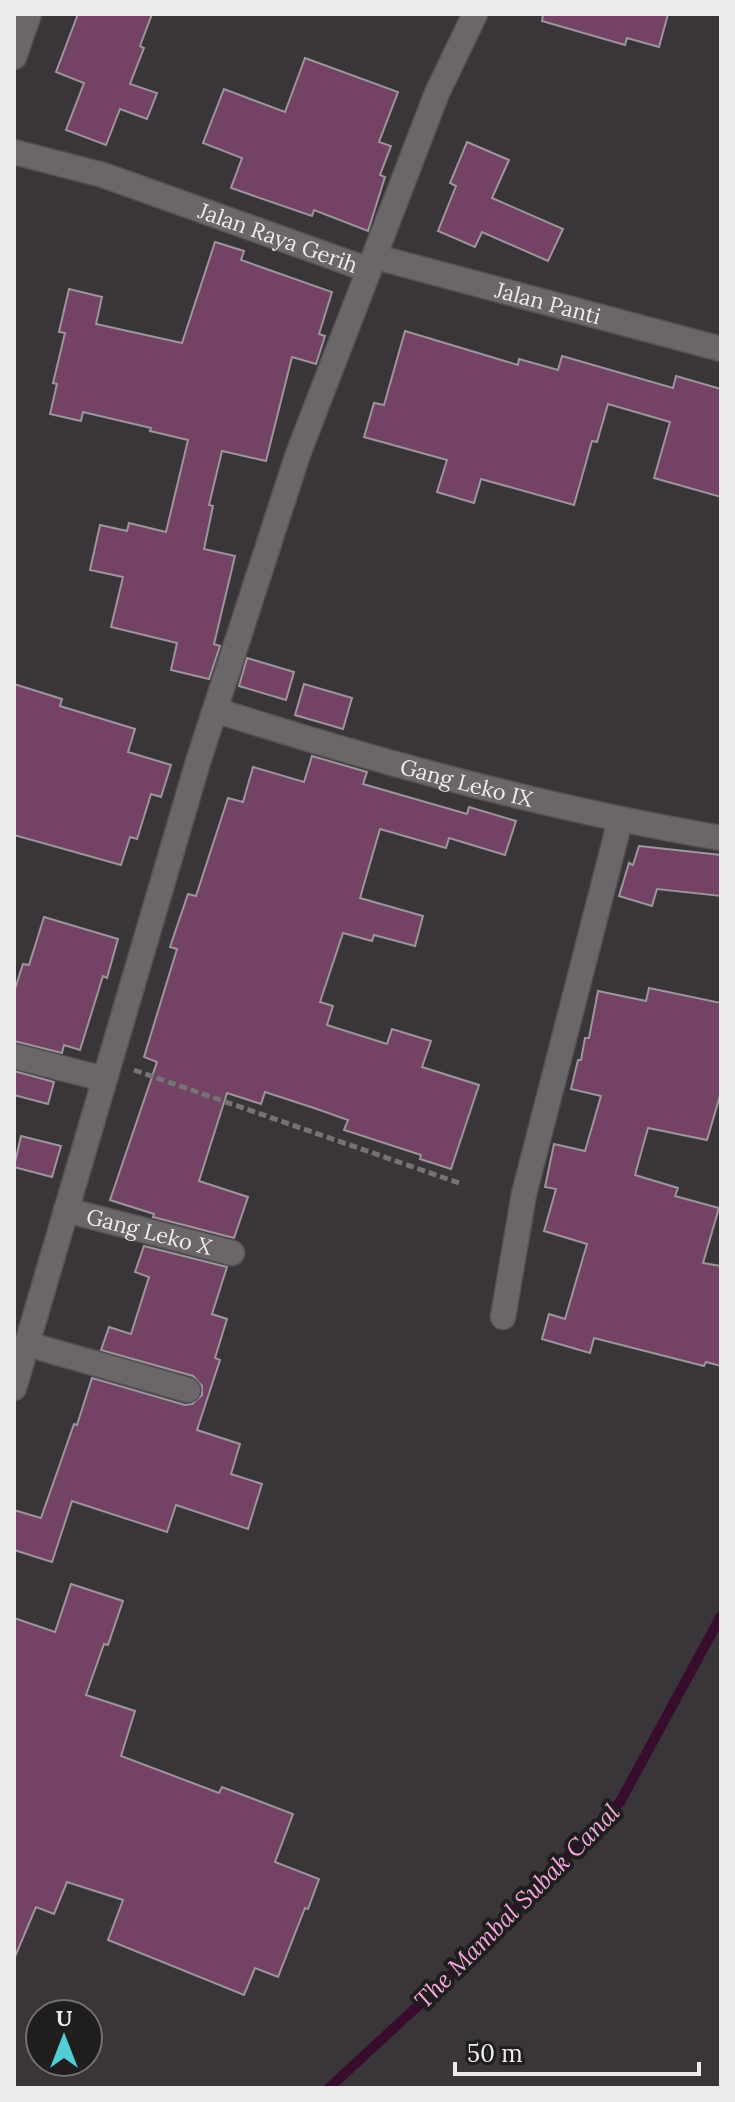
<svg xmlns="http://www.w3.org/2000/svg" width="735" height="2102" viewBox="0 0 735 2102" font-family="Lora,serif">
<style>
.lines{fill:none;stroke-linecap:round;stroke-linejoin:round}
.stream{stroke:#380c2d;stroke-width:10}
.building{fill:#734265;stroke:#9c969a;stroke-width:2}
.street-casing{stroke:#565255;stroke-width:27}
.secondary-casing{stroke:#565255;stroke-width:27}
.path{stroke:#767375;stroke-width:5;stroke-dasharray:8 4;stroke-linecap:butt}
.street{stroke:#6b6669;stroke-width:24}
.secondary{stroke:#6b6669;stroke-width:24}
.labels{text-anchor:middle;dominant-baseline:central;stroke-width:8;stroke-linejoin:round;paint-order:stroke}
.street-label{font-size:22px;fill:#eeebed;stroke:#1f1d1e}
.water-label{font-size:24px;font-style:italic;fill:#f4a7dc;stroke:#1f1d1e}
</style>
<rect width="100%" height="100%" fill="#393538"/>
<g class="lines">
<polyline class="stream" points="329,2088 447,1979 620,1802 721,1616"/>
</g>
<g class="building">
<polygon points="78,14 152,14 140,46 144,48 130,84 157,93 147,119 120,109 106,145 66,130 84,83 56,72"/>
<polygon points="543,14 668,14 659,47 627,38 625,45 542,21"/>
<polygon points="305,58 398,92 379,142 391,146 380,175 385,177 368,231 314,210 312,216 231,188 242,158 203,143 224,89 285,112"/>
<polygon points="467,142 509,160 492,198 563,229 548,261 482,232 475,247 438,231 456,186 450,183"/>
<polygon points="215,242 244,251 241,260 332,292 319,334 325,336 316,364 292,357 266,461 222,451 209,505 213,506 204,549 235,556 214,644 220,646 209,679 171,670 177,643 111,627 123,577 90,570 100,525 127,531 129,523 166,532 188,440 150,431 151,428 83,412 81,421 50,414 57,384 53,383 65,333 59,332 69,289 102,297 96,324 182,343"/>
<polygon points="405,331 518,365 519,359 558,370 562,356 673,388 676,376 721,389 721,497 654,478 670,422 608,404 597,442 592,441 574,505 481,479 474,503 437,492 447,460 364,437 374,403 384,405"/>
<polygon points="247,658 294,672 286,700 239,686"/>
<polygon points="14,684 62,699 60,706 135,729 128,752 171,765 161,797 151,794 137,839 130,837 121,865 14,835"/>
<polygon points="304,684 352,698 343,729 295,715"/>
<polygon points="312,756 367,772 363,784 467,814 469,807 516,821 505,855 449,838 446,848 380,829 360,898 423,916 415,946 374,935 372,941 343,933 320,1002 333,1006 327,1025 387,1044 392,1029 431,1041 422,1067 479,1085 451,1169 420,1159 421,1155 344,1130 348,1120 314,1108 265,1092 261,1104 227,1093 199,1181 248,1197 234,1238 153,1217 154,1214 110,1200 157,1062 144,1057 177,949 170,947 188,894 196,896 228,798 243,802 253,767 304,782"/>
<polygon points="639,846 721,855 721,896 657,889 652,906 619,896 629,863 633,865"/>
<polygon points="44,917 118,939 107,978 103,976 80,1050 64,1045 62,1053 14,1041 14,992 23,964 29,965"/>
<polygon points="649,988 721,1003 721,1092 707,1140 648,1128 635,1175 678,1188 675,1196 719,1208 703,1263 721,1266 721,1366 706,1362 704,1366 594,1338 590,1353 542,1339 549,1314 565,1319 587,1244 544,1231 556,1189 545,1187 554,1144 585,1151 601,1096 571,1089 578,1060 581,1060 585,1038 589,1038 598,991 646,1001"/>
<polygon points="14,1071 54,1082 48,1104 14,1095"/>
<polygon points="21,1136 61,1146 52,1177 14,1167"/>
<polygon points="144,1246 227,1267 212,1314 227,1319 215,1358 220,1360 197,1430 240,1444 231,1474 262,1484 248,1529 176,1505 167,1532 72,1501 52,1562 14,1550 14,1510 41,1518 74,1424 77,1425 92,1378 185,1405 192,1404 202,1395 202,1386 193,1376 101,1350 109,1327 131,1334 149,1277 135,1272"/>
<polygon points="71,1584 123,1601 108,1645 104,1644 86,1695 135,1711 121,1756 219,1793 222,1787 293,1814 275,1862 319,1879 308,1909 305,1908 278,1977 255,1968 244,1995 108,1940 123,1900 67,1882 54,1914 36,1907 14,1959 14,1618 55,1632"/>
</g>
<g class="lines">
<g class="street-casing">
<g id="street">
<polyline points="14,57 29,14"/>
<path id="s1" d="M 376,257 L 721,349"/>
<path id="s2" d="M 215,710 C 381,763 549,809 721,838"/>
<polyline points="14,1056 104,1079"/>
<path id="s3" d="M 66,1210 L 232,1253"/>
<polyline points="503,1317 524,1194 620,821"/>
<polyline points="27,1344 188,1390"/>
<polyline points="14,1388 198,762 298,454 369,270"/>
</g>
</g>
<g class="secondary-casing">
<g id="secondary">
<path id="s4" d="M 14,152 L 103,175 L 369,270 L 437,93 L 475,14"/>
</g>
</g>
<polyline class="path" points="134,1070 462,1184"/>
<use href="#street" class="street"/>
<use href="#secondary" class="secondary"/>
</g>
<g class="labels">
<g class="street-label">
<text stroke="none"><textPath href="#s4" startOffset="278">Jalan Raya Gerih</textPath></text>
<text stroke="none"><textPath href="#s1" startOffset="178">Jalan Panti</textPath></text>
<text stroke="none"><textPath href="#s2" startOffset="262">Gang Leko IX</textPath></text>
<text stroke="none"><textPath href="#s3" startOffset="86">Gang Leko X</textPath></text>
</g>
<g class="water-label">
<text transform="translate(517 1906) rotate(-45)">The Mambal Subak Canal</text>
</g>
</g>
<rect width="735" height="2102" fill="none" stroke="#eeebed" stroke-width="32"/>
<g transform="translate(64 2038)"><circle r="38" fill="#1f1d1e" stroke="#726f71" stroke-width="2"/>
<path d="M0-6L14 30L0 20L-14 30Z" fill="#52ccd5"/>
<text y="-12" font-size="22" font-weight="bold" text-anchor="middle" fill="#eeebed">U</text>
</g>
<path d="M455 2062v12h244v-12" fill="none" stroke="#eeebed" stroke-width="4"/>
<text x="467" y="2062" font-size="24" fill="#eeebed" stroke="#1f1d1e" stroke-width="6" paint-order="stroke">50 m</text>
</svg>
